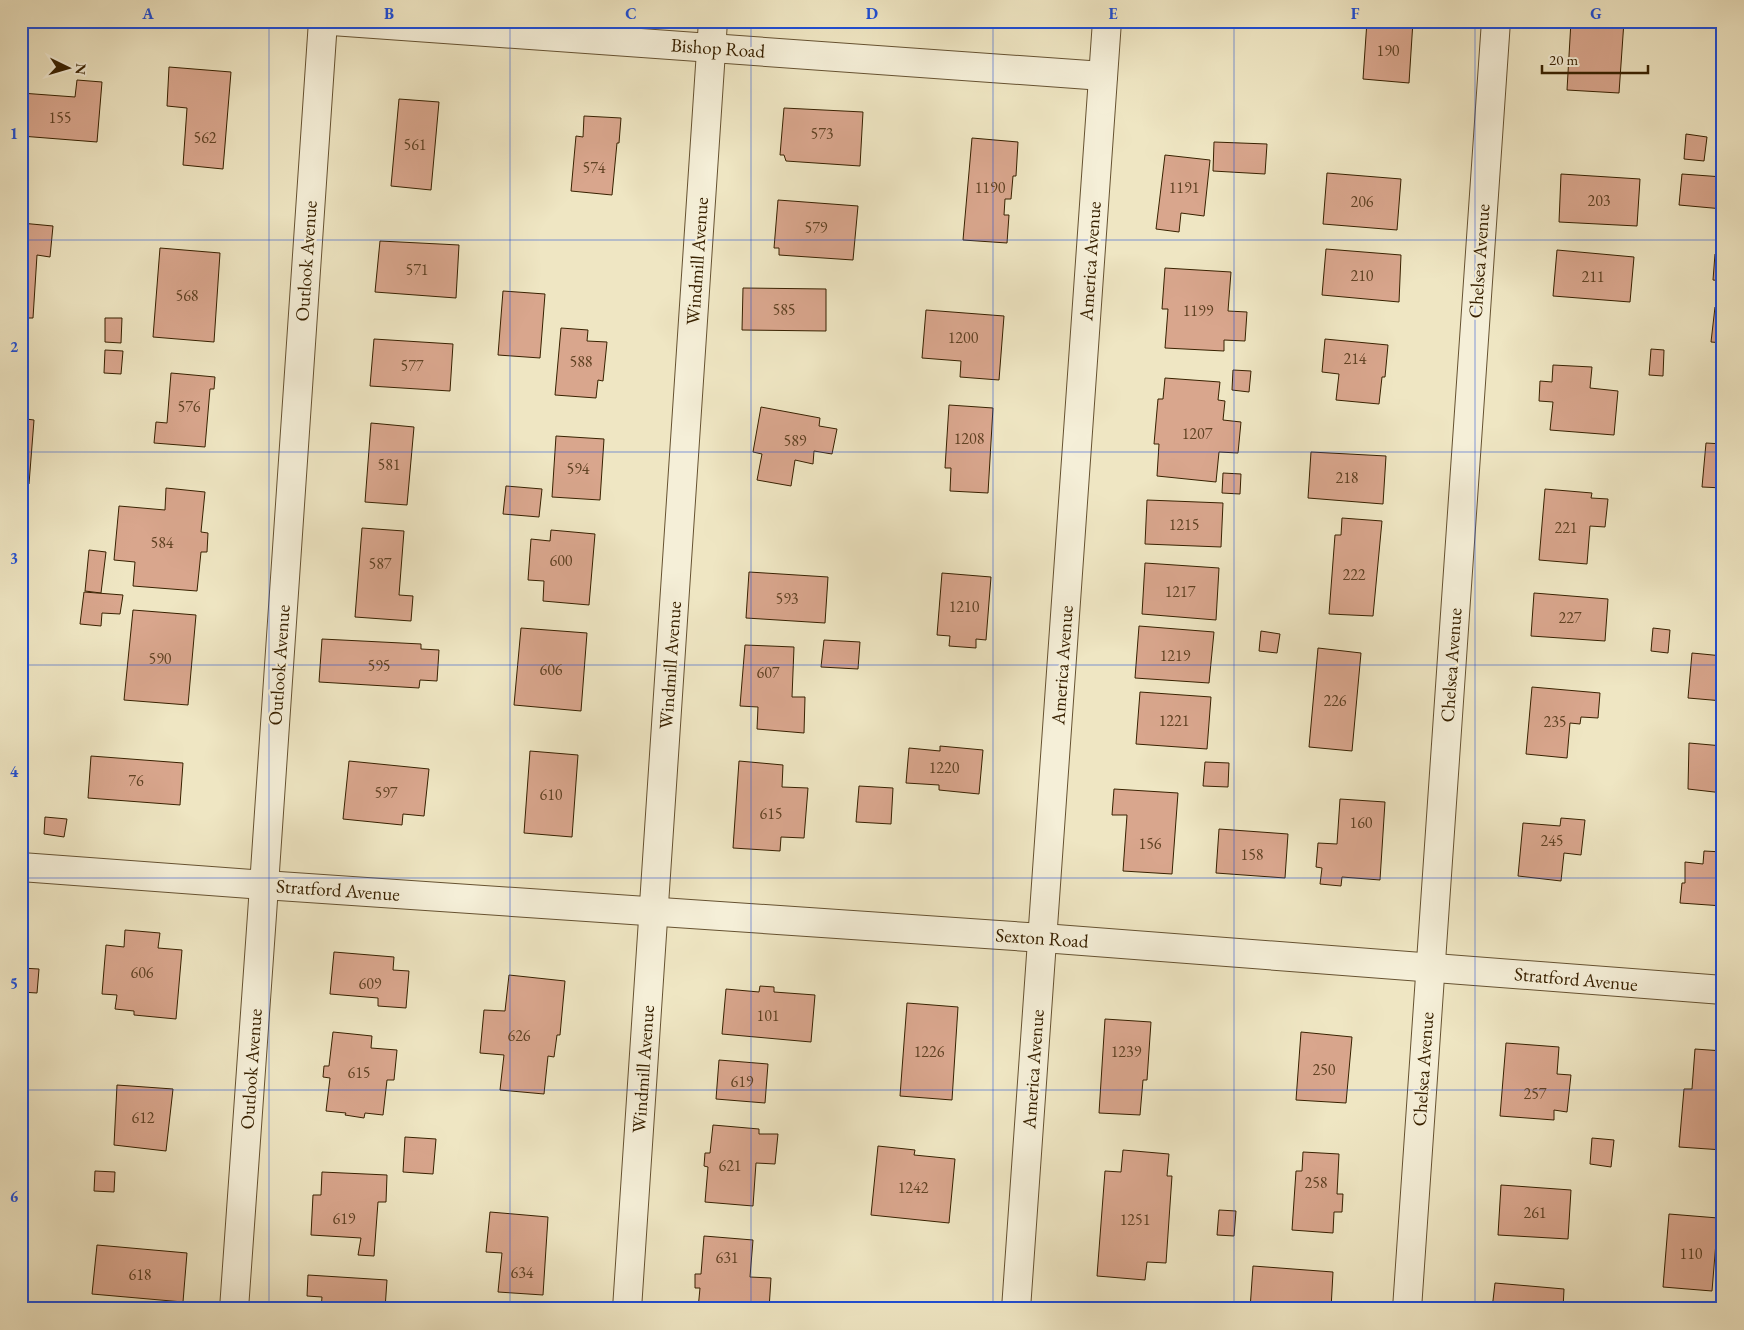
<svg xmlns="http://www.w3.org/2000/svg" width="1744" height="1330" viewBox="0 0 1744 1330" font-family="'EB Garamond',serif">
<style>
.building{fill:#d9a68d;stroke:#382100}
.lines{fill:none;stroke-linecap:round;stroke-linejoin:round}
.minor-casing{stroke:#665231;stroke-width:30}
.minor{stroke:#f5efd8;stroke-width:28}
.grid{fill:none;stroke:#1d4ed8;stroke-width:1;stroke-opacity:0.55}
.labels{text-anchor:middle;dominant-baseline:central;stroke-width:4.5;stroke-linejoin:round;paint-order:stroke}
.number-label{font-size:16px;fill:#604223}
.street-label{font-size:19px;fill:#382100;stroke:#f5efd8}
.neatline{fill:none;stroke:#1d4ed8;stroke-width:2}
.grid-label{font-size:16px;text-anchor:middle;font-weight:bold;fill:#1d4ed8}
</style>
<rect width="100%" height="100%" fill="#efe6c3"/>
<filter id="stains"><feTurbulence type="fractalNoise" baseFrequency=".004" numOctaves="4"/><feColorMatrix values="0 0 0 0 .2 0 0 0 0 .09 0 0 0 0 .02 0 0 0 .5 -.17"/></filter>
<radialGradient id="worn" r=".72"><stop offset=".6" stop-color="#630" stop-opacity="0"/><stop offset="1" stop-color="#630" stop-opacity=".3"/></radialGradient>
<g class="building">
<polygon points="1367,21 1413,21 1409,83 1363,79"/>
<polygon points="1571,21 1624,21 1619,93 1567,90"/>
<polygon points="169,67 231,72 223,169 183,165 187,108 167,106"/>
<polygon points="77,80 102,82 97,142 21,136 21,93 75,97"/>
<polygon points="399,99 439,102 431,190 391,186"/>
<polygon points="784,108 863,112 860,166 786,161 784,155 780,155"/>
<polygon points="584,116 621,118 619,143 617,143 612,195 571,191 576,136 583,137"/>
<polygon points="1686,134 1707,137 1704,161 1684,159"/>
<polygon points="972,138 1018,142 1016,176 1013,176 1011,199 1005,199 1004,215 1009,215 1007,243 963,240"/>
<polygon points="1214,142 1267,144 1265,174 1213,171"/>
<polygon points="1165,155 1210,160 1204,216 1181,213 1179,232 1156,229"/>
<polygon points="1327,173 1401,179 1397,230 1323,224"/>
<polygon points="1561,174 1640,179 1637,226 1559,222"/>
<polygon points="1682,174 1723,177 1723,209 1679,205"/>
<polygon points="778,200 858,206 853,260 779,255 779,248 774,248"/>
<polygon points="21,223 53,226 50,257 37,255 33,318 21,318"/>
<polygon points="380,241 459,245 456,298 375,292"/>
<polygon points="160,248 220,253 214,342 153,337"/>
<polygon points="1326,249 1401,255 1399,302 1322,295"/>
<polygon points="1557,250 1634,257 1630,302 1553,296"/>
<polygon points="1715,254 1723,255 1723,281 1713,280"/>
<polygon points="1165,268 1231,272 1228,311 1247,312 1245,341 1224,340 1224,351 1165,348 1168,309 1162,309"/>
<polygon points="743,288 826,289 826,331 742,330"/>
<polygon points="503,291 545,294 540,358 498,355"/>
<polygon points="1715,307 1723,308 1723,343 1711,342"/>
<polygon points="926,310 1004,316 999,380 960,377 961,361 922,358"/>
<polygon points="105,318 122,318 121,343 105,342"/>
<polygon points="561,328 588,330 587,341 607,342 603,381 598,380 596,398 555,395"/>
<polygon points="374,339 453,344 450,391 370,386"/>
<polygon points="1325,339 1388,345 1385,377 1382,377 1379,404 1336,400 1339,374 1322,372"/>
<polygon points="1651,349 1664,350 1663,376 1649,375"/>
<polygon points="105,350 123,351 121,374 104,373"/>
<polygon points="1553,365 1592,367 1590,388 1618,391 1614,435 1550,430 1553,402 1539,401 1540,381 1552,382"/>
<polygon points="1723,368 1723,395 1720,395"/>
<polygon points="1233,370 1251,371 1249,392 1232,390"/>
<polygon points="171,373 215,377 214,389 210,389 205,447 154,443 156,422 167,423"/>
<polygon points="1165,378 1220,382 1218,400 1225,401 1223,420 1241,422 1238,453 1219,452 1216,482 1157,476 1159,444 1154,444 1158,399 1163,399"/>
<polygon points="21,399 27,400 26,419 34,420 29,484 21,483"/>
<polygon points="949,405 993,408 988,493 950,491 951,468 945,468"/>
<polygon points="761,407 820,418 819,426 837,429 832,454 814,451 813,464 795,460 791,486 757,480 762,454 753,452"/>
<polygon points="371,423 414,427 407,505 365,502"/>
<polygon points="556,436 604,439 600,500 552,497"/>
<polygon points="1706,443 1723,444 1723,488 1702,487"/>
<polygon points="1311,452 1386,456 1383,504 1308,498"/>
<polygon points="1223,473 1241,474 1240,494 1222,493"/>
<polygon points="506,486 542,489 539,517 503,514"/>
<polygon points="166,488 205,492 201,532 208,533 207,552 201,552 197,591 133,586 135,562 114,560 119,506 165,510"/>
<polygon points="1545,489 1592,493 1591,498 1608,499 1605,527 1590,526 1587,564 1539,560"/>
<polygon points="1147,500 1223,503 1221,547 1145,544"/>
<polygon points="1342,518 1382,521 1373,616 1329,614 1335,535 1341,535"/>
<polygon points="362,528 404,531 399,595 413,596 411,621 355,617"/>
<polygon points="551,530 595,534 589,605 543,601 544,581 528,580 531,539 550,541"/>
<polygon points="89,550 106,552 101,593 85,591"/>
<polygon points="1145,563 1219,568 1216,620 1142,614"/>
<polygon points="749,572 828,577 825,623 746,618"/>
<polygon points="942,573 991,577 986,640 976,639 976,648 949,646 950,636 937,635"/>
<polygon points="84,592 123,595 120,614 102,613 101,626 80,624"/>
<polygon points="1534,593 1608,599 1605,641 1531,636"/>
<polygon points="133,610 196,615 188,705 124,700"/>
<polygon points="1139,626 1214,632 1209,683 1135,678"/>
<polygon points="521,628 587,633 581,711 514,705"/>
<polygon points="1653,628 1670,630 1668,653 1651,651"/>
<polygon points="1261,631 1280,634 1277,653 1259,651"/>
<polygon points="322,639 421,644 421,649 439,650 437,681 420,680 419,688 319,682"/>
<polygon points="824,640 860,642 858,669 821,667"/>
<polygon points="745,645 794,647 792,697 805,697 804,733 757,729 758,707 740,706"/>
<polygon points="1318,648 1361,653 1352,751 1309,747"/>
<polygon points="1692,653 1723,656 1723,701 1688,698"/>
<polygon points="1532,687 1600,693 1598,718 1581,717 1580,724 1570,723 1567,758 1526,754"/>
<polygon points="1140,692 1211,697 1207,749 1136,744"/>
<polygon points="1689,743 1723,746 1723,793 1688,789"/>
<polygon points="940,746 983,750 979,794 939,790 939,785 906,783 909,748 940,751"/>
<polygon points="530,751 578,755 572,837 524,833"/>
<polygon points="91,756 183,763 180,805 88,798"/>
<polygon points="349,761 429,769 424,816 403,814 402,825 343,819"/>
<polygon points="739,761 783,765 782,787 808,788 804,838 781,837 780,851 733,848"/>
<polygon points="1205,762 1229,763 1228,787 1203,786"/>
<polygon points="859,786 893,788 891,824 856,822"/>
<polygon points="1114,789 1178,793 1172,874 1123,871 1127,815 1112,815"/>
<polygon points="1340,799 1385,802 1380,880 1342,877 1341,886 1320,884 1322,868 1316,867 1318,843 1337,844"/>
<polygon points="45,817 67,819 64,837 44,834"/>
<polygon points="1561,818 1585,820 1581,855 1564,853 1561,881 1518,876 1523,823 1560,826"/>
<polygon points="1219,829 1288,834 1285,878 1216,873"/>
<polygon points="1704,851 1723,852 1723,906 1680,903 1682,883 1685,883 1685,862 1703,864"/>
<polygon points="125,930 160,933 158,948 182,950 176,1019 134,1015 134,1011 115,1009 117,995 102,994 106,945 124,947"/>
<polygon points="334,952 394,957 393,970 409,971 406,1008 378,1006 378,998 330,994"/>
<polygon points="21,968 39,969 37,993 21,992"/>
<polygon points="509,975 565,981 560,1035 557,1035 554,1057 548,1056 544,1094 500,1090 504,1055 480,1053 484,1010 505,1011"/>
<polygon points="760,986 774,987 774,992 815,995 811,1042 722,1034 726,989 759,992"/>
<polygon points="907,1003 958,1007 952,1100 900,1096"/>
<polygon points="1105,1019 1151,1022 1147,1080 1143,1080 1140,1115 1099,1113"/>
<polygon points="333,1032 372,1036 371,1048 397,1050 394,1080 387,1080 383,1115 365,1113 364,1118 345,1115 346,1113 326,1111 330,1078 323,1077 324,1066 329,1066"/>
<polygon points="1301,1032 1352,1037 1346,1103 1296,1100"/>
<polygon points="1506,1043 1559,1047 1557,1074 1571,1075 1567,1112 1554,1110 1554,1120 1500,1116"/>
<polygon points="1695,1049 1723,1051 1723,1150 1679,1147 1684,1089 1692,1089"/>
<polygon points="719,1060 768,1064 765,1103 716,1099"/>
<polygon points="117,1085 173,1089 166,1151 114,1145"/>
<polygon points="713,1125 759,1129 759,1134 778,1134 775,1164 756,1163 753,1206 705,1202 708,1167 704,1166 705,1153 710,1153"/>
<polygon points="405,1137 436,1139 433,1174 403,1172"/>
<polygon points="1592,1138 1614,1140 1611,1167 1590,1164"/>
<polygon points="878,1146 915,1150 914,1155 955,1159 949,1223 871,1215"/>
<polygon points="1123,1150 1169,1154 1167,1176 1172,1176 1166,1263 1147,1262 1145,1280 1097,1276 1105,1171 1121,1172"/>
<polygon points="1303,1152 1339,1154 1337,1194 1343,1194 1342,1212 1334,1212 1333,1233 1292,1230 1296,1171 1302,1171"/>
<polygon points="95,1171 115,1172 114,1192 94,1191"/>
<polygon points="322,1172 387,1175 386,1202 378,1202 374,1256 358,1255 361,1238 311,1235 313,1195 321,1195"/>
<polygon points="1501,1185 1571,1190 1568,1239 1498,1235"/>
<polygon points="1219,1210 1236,1211 1234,1236 1217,1235"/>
<polygon points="490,1212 548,1217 543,1295 498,1292 502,1253 486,1252"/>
<polygon points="1669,1214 1718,1218 1712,1291 1663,1287"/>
<polygon points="704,1236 753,1240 750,1277 771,1278 769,1309 698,1309 700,1288 695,1288 695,1274 701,1274"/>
<polygon points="97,1245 187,1253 183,1302 92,1294"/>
<polygon points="1253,1266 1333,1272 1331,1309 1250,1309"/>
<polygon points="308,1275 387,1280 385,1309 321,1309 322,1297 307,1296"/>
<polygon points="1495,1283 1564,1289 1563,1309 1492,1309"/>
</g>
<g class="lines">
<g class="minor-casing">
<g id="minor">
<polyline points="332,21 1103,76"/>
<polyline points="21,867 264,885 1043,938 1723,990"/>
<polyline points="234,1309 262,915 323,21"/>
<polyline points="627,1309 713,21"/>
<polyline points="1016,1309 1107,21"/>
<polyline points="1407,1309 1496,21"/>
</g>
</g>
<use href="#minor" class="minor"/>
</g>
<path class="grid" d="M 269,21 L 269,1309M 510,21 L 510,1309M 751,21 L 751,1309M 993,21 L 993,1309M 1234,21 L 1234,1309M 1475,21 L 1475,1309M 21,240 L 1723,240M 21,452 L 1723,452M 21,665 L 1723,665M 21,878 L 1723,878M 21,1090 L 1723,1090"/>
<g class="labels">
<g class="number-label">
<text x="1388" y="50">190</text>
<text x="60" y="117">155</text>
<text x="822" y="133">573</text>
<text x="205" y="137">562</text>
<text x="415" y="144">561</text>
<text x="594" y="167">574</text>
<text x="990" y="187">1190</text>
<text x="1184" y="187">1191</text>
<text x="1599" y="200">203</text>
<text x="1362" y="201">206</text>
<text x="816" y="227">579</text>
<text x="417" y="269">571</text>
<text x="1362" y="275">210</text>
<text x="1593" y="276">211</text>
<text x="187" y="295">568</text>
<text x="784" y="309">585</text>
<text x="1198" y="310">1199</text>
<text x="963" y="337">1200</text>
<text x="1355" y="358">214</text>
<text x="581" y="361">588</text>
<text x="412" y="365">577</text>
<text x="189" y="406">576</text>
<text x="1197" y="433">1207</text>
<text x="969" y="438">1208</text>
<text x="795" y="440">589</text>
<text x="389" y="464">581</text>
<text x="578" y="468">594</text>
<text x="1347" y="477">218</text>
<text x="1184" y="524">1215</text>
<text x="1566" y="527">221</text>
<text x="162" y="542">584</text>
<text x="561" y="560">600</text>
<text x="380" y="563">587</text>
<text x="1354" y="574">222</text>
<text x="1180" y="591">1217</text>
<text x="787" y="598">593</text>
<text x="964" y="606">1210</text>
<text x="1570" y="617">227</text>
<text x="1175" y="655">1219</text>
<text x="160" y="658">590</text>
<text x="379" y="665">595</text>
<text x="551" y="669">606</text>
<text x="768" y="672">607</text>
<text x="1335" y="700">226</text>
<text x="1174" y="720">1221</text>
<text x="1555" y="721">235</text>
<text x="944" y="767">1220</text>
<text x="136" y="780">76</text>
<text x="386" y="792">597</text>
<text x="551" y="794">610</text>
<text x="771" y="813">615</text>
<text x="1361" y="822">160</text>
<text x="1552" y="840">245</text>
<text x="1150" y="843">156</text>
<text x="1252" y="854">158</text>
<text x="142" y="972">606</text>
<text x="370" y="983">609</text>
<text x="768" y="1015">101</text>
<text x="519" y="1035">626</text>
<text x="929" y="1051">1226</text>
<text x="1126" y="1051">1239</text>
<text x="1324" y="1069">250</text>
<text x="359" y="1072">615</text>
<text x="742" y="1081">619</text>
<text x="1535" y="1093">257</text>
<text x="143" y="1117">612</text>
<text x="730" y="1165">621</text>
<text x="1316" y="1182">258</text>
<text x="913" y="1187">1242</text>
<text x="1535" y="1212">261</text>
<text x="344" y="1218">619</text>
<text x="1135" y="1219">1251</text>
<text x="1691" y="1253">110</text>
<text x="727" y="1257">631</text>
<text x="522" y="1272">634</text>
<text x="140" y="1274">618</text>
</g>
<g class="street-label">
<text transform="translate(718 48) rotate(4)">Bishop Road</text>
<text transform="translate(306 261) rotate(-86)">Outlook Avenue</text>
<text transform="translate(697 261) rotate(-86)">Windmill Avenue</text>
<text transform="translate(1090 261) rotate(-86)">America Avenue</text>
<text transform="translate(1479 261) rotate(-86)">Chelsea Avenue</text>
<text transform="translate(279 665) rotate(-86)">Outlook Avenue</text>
<text transform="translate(670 665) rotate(-86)">Windmill Avenue</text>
<text transform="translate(1062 665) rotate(-86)">America Avenue</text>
<text transform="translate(1451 665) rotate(-86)">Chelsea Avenue</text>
<text transform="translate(338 890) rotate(4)">Stratford Avenue</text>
<text transform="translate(1042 938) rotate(4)">Sexton Road</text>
<text transform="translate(1576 979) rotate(5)">Stratford Avenue</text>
<text transform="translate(251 1069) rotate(-86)">Outlook Avenue</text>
<text transform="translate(643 1069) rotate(-86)">Windmill Avenue</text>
<text transform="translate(1033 1069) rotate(-86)">America Avenue</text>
<text transform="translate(1423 1069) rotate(-86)">Chelsea Avenue</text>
</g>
</g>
<rect width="1744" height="1330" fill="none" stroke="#efe6c3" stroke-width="55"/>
<g transform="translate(68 68) rotate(95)" stroke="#f5efd8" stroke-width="4" paint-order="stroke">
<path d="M0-4L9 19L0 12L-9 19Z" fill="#382100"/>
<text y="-8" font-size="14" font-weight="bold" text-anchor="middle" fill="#382100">N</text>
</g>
<path d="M1542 65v8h106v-8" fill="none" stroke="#382100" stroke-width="2.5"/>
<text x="1549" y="65" font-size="15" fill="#382100" stroke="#f5efd8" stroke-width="4" paint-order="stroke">20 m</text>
<rect x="28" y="28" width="1688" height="1274" class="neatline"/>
<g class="grid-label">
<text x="148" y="19">A</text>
<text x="389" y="19">B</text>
<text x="631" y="19">C</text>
<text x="872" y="19">D</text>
<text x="1113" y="19">E</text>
<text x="1355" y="19">F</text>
<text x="1596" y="19">G</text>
<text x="14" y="139">1</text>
<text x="14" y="352">2</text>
<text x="14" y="564">3</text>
<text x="14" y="777">4</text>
<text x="14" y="989">5</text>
<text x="14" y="1202">6</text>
</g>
<rect width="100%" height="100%" filter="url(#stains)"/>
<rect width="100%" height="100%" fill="url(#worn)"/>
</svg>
